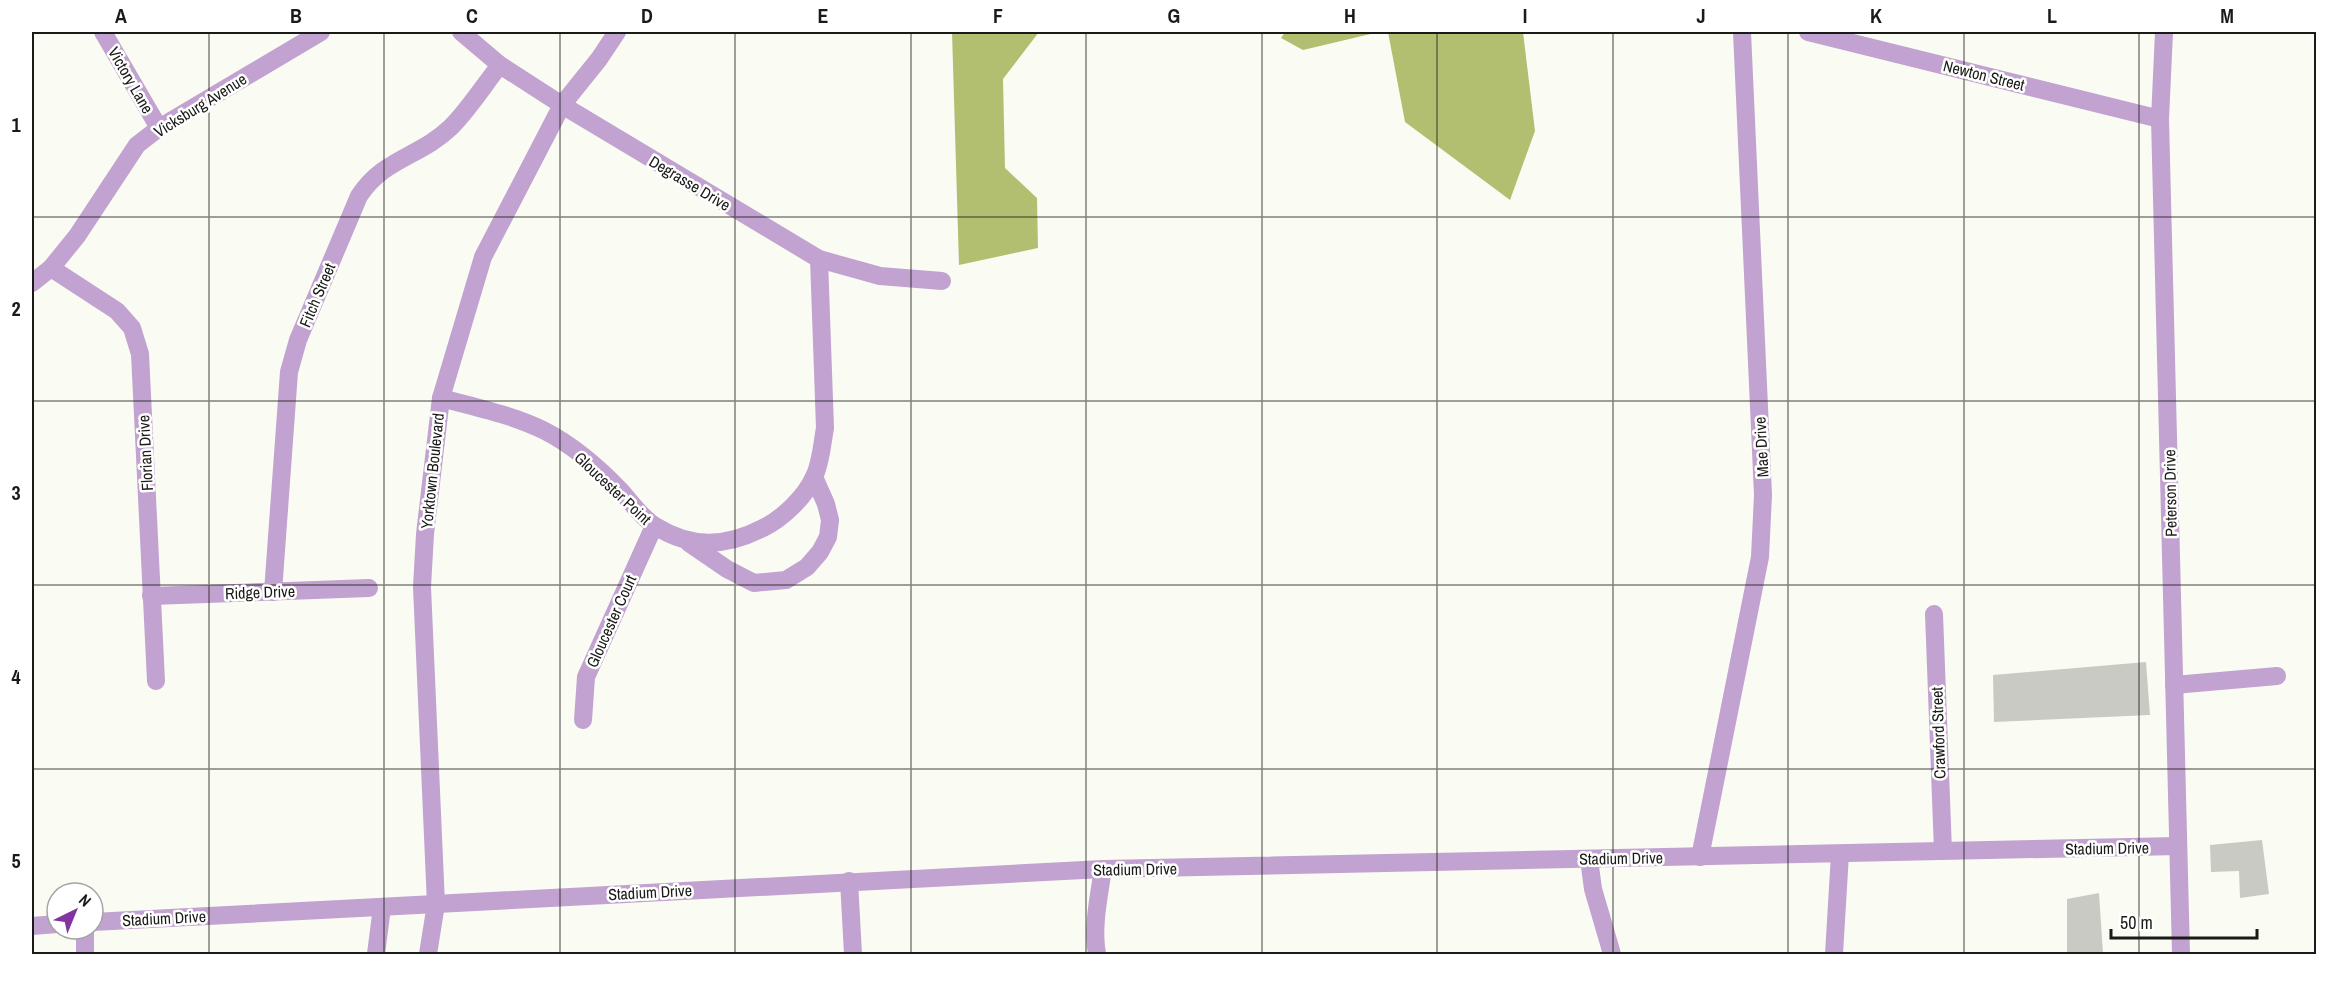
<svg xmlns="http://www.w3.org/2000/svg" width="2348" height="986" viewBox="0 0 2348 986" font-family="'Archivo Narrow',sans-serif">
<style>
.forest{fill:#b3bf70}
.building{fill:#c9cac3}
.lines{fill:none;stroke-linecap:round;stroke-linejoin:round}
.minor{stroke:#c2a2d0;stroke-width:18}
.grid{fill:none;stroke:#1a1b18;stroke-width:1.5;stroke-opacity:0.55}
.labels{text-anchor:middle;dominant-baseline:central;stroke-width:5;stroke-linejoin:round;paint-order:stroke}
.street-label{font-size:16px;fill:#1a1b18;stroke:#fff}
.neatline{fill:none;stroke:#1a1b18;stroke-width:2}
.grid-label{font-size:20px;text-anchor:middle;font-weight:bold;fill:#1a1b18}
</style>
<rect width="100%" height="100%" fill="#fafcf4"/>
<g class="forest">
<polygon points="952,32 1039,32 1003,79 1005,168 1037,198 1038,248 959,265"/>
<polygon points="1285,32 1379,32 1303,50 1281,38"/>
<polygon points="1388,32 1523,32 1535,131 1510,200 1405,122"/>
</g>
<g class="building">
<polygon points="2146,662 2150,715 1994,722 1993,675"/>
<polygon points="2262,840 2269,894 2240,898 2239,871 2211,872 2210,845"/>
<polygon points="2099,893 2103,954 2067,952 2067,899"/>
</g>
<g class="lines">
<g class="minor">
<polyline points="103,32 159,128"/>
<polyline points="461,32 500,65 562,105 819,259 880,276 942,281"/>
<polyline points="1808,32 2160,119"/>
<polyline points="2164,32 2160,119 2181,954"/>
<polyline points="51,268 117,311 132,328 140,354 156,681"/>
<polyline points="32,283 51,268 77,236 137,145 159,128 321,32"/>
<path d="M 441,398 C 475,407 513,415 545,431 C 572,445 599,468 620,490 C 631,502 642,518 655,526 C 692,549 726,547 763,528 C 782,519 805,497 814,477 C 821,463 822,444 825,428 L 819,259"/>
<polyline points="689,543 727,569 754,583 786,580 807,567 820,552 828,537 830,520 826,504 814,477"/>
<path d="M 273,592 L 289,372 L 298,340 L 359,196 C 384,158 420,157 451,127 C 469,109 484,85 500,65"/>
<polyline points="151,596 369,588"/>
<polyline points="1934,614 1943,851"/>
<polyline points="2174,685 2277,676"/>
<polyline points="583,720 586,677 654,526"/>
<polyline points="1700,857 1760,557 1763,495 1742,32"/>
<polyline points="1589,859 1593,889 1612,954"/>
<polyline points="849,881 853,954"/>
<polyline points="93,922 1103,869 2178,846"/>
<polyline points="32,926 57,924"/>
<polyline points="85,954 85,929"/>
<polyline points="376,954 382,907"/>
<polyline points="428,954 436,904 422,587 425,534 441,398 483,257 562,105 599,59 617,32"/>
<path d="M 1097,954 C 1092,927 1099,896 1103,869"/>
<polyline points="1834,954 1840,854"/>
</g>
</g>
<path class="grid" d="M 209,32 L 209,954M 384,32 L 384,954M 560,32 L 560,954M 735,32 L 735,954M 911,32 L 911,954M 1086,32 L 1086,954M 1262,32 L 1262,954M 1437,32 L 1437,954M 1613,32 L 1613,954M 1788,32 L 1788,954M 1964,32 L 1964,954M 2139,32 L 2139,954M 32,217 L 2316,217M 32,401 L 2316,401M 32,585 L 2316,585M 32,769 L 2316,769"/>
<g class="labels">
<g class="street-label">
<text transform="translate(1984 75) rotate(14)">Newton Street</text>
<text transform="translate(131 80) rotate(60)">Victory Lane</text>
<text transform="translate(200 105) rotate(-32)">Vicksburg Avenue</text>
<text transform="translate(690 183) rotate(31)">Degrasse Drive</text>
<text transform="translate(317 295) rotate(-67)">Fitch Street</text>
<text transform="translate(1761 447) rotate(-93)">Mae Drive</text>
<text transform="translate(145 453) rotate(-93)">Florian Drive</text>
<text transform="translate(432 471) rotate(-84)">Yorktown Boulevard</text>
<text transform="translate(613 488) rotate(43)">Gloucester Point</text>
<text transform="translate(2170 493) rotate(-91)">Peterson Drive</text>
<text transform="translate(260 592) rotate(-2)">Ridge Drive</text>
<text transform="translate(611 621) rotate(-66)">Gloucester Court</text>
<text transform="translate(1938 733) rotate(-92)">Crawford Street</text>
<text transform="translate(2107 848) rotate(-1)">Stadium Drive</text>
<text transform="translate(1621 858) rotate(-1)">Stadium Drive</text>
<text transform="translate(1135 869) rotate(-1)">Stadium Drive</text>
<text transform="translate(650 892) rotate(-3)">Stadium Drive</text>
<text transform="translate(164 918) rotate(-3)">Stadium Drive</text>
</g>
</g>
<rect width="2348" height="986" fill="none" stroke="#ffffff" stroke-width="66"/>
<g transform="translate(75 911) rotate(43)"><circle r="28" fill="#ffffff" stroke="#a3a4a3" stroke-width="1.5"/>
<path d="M0-4.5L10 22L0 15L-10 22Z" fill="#8433a2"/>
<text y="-9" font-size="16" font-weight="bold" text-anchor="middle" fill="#1a1b18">N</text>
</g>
<path d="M2111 929v9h146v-9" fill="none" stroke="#1a1b18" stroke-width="3"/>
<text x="2120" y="929" font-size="18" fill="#1a1b18" stroke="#ffffff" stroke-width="4.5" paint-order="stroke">50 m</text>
<rect x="33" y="33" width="2282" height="920" class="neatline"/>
<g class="grid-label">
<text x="121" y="23">A</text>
<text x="296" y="23">B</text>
<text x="472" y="23">C</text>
<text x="647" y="23">D</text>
<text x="823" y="23">E</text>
<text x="998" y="23">F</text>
<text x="1174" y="23">G</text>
<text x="1350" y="23">H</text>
<text x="1525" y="23">I</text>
<text x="1701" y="23">J</text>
<text x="1876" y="23">K</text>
<text x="2052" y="23">L</text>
<text x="2227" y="23">M</text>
<text x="16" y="132">1</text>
<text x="16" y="316">2</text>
<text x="16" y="500">3</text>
<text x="16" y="684">4</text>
<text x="16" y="868">5</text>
</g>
</svg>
